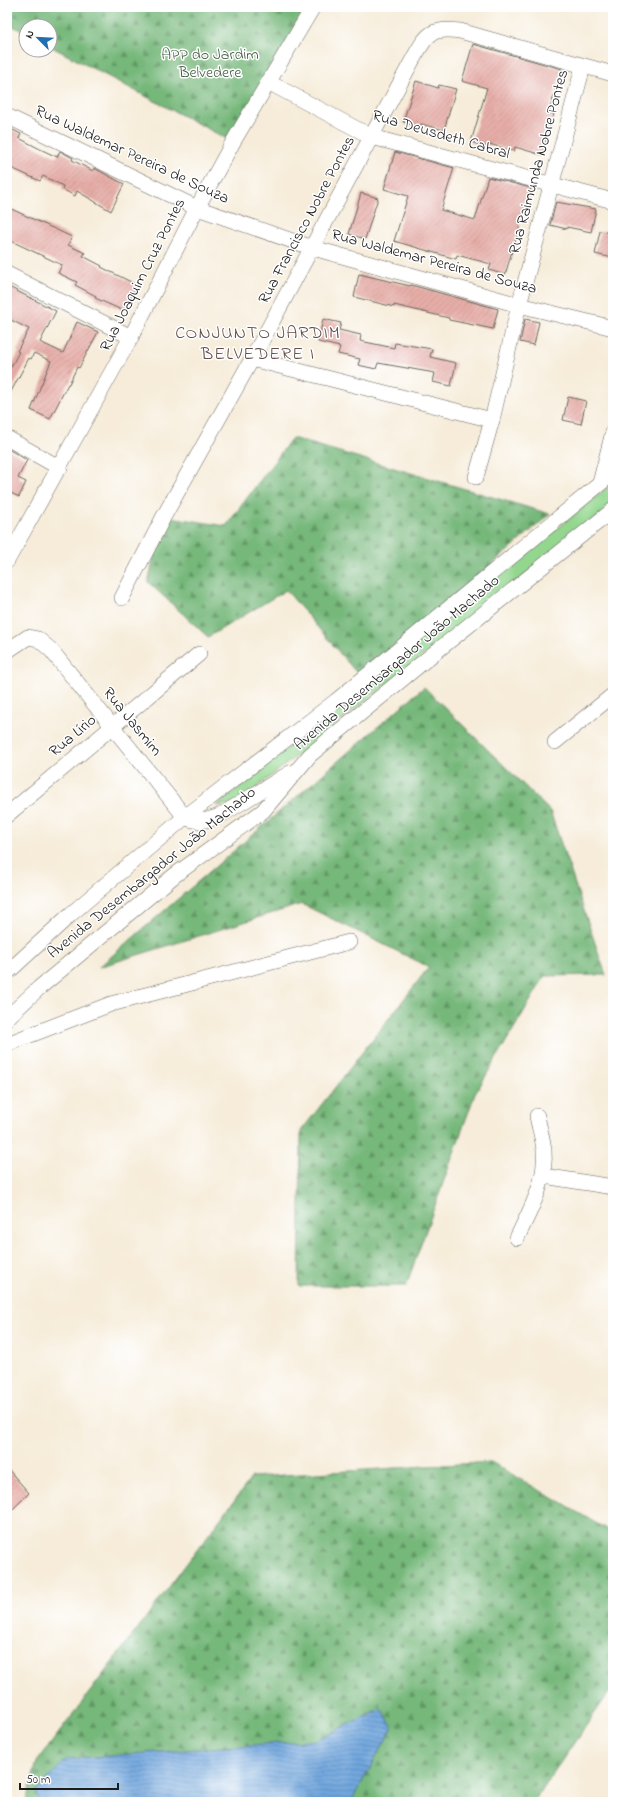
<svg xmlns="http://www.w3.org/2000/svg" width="620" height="1809" viewBox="0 0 620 1809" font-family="'Indie Flower',sans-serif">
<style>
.green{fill:#93d78f;stroke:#587a56}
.forest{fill:url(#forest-firs);stroke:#496a4b}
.water{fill:url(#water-rules);stroke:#46617d}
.building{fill:url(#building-hatch)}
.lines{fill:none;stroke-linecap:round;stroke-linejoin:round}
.minor-casing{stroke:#68655e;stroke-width:16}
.minor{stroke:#fff;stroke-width:15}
.labels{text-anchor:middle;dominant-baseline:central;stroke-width:3;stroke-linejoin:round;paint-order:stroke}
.park-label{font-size:16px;fill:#465d44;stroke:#fff}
.street-label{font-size:16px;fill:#1c1c1c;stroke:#fff}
.quarter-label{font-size:18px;letter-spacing:1px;fill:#634f4d;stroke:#fff}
</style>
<defs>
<pattern id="forest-firs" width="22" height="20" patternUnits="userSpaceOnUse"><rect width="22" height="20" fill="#76b87a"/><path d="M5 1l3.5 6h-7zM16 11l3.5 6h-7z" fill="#609563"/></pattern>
<pattern id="water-rules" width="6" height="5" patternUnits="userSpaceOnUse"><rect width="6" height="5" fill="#70a6de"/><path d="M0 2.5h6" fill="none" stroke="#5b86b3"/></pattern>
<pattern id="building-hatch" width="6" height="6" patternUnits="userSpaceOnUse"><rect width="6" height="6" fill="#e7aea8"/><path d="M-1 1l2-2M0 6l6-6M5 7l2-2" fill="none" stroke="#c69590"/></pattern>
</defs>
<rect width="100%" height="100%" fill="#fff"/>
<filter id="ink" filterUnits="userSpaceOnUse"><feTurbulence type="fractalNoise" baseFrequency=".025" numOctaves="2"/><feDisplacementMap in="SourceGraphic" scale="8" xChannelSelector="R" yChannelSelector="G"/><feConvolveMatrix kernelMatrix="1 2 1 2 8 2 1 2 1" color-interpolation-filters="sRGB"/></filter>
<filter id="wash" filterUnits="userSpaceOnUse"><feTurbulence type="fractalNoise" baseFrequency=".012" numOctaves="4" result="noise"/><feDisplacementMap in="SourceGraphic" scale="16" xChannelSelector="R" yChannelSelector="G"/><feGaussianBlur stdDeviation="0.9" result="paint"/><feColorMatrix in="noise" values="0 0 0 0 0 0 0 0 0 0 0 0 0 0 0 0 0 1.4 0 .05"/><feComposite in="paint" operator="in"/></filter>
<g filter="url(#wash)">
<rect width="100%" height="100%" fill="#f6ecd9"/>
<polygon class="green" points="613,483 613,505 237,803 216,806"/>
<g class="forest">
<polygon points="7,7 313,7 233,142 50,46 50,26 26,26 26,33 7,23"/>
<polygon points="292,438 550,514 361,678 286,590 208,637 148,582 164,516 226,526"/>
<polygon points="424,687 550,811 606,975 545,976 475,1094 406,1286 299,1286 301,1131 429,967 302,904 99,967"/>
<polygon points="491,1462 613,1533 613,1687 533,1802 26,1802 37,1762 252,1477"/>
</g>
<polygon class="water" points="381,1708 393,1727 351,1802 39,1802 36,1791 67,1759 317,1740"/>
<g id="blocks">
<g class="building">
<polygon points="473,44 562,69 549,112 554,114 542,155 515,147 514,151 489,144 488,147 471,142 487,88 462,81"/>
<polygon points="416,81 438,88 439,85 456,89 444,130 421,124 420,127 403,122"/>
<polygon points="7,127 21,134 19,138 40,149 57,157 60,151 73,158 72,160 93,171 94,168 124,184 111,211 77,191 75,196 62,189 63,186 43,176 40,181 7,166"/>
<polygon points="395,152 454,168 441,210 475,220 488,177 531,188 505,275 489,270 491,264 457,255 456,259 394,241 408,196 384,189"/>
<polygon points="361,193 378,198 365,239 349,234"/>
<polygon points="556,202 596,209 591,232 567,227 567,229 550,225"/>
<polygon points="7,207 72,237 68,245 85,253 83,256 102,266 101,267 137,285 124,311 95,298 96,296 75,285 77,282 58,273 62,265 7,239"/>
<polygon points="600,231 613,233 613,258 595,254"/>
<polygon points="359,274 410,286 411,285 498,309 493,329 449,320 449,318 394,305 394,307 354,297"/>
<polygon points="7,286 56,311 40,342 63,353 77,322 98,332 79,368 77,367 69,384 68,384 50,419 31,410 51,361 34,353 31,359 29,358 7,399 7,374 19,352 17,351 29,329 7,318"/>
<polygon points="323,319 341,323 339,330 361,335 360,341 394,348 395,343 432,349 430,357 456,363 451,386 433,382 435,373 378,363 376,369 358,365 360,359 338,354 340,347 318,342"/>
<polygon points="525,319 539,322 534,345 520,342"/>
<polygon points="568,397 586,401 581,424 563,420"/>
<polygon points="8,449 27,460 18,478 26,482 19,497 11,493 7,502"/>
<polygon points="7,1468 29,1493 12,1510 7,1504"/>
</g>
</g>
</g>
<g filter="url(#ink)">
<use href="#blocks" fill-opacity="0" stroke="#68655e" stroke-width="1"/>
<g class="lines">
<g class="minor-casing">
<g id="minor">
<polyline points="268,82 372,137 613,201"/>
<polyline points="7,116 197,208 313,248 519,305 613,328"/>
<polyline points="7,274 131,337"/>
<polyline points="252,359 492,420"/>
<polyline points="7,438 60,468"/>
<polyline points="476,477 492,420 519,305 583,67"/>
<polyline points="600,483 613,432"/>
<polyline points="7,561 131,337 197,208 233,142 313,7"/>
<path d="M 122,598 L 164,516 L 252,359 L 413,59 C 427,35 429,27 460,31 L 613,74"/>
<path d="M 7,651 L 28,637 L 38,639 L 51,650 L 185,817 C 197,823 208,821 221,815 L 290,773"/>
<polyline points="555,742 613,695"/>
<polyline points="7,815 199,654"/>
<polyline points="7,973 71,914 185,817 336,701 613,473"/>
<polyline points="7,1018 39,988 175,875 263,811 310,755 428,658 613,510"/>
<polyline points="7,1044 111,1004 349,942"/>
<polyline points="544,1176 613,1187"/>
<path d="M 517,1238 C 530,1210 547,1182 544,1150 C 543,1139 539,1127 537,1116"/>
</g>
</g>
<use href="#minor" class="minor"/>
</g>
</g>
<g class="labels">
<g class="park-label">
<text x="210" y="55">APP do Jardim<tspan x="210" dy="18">Belvedere</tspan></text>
</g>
<g class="street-label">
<text transform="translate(441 135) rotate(16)">Rua Deusdeth Cabral</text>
<text transform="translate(132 155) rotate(25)">Rua Waldemar Pereira de Souza</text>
<text transform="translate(539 162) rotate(-75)">Rua Raimunda Nobre Pontes</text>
<text transform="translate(307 220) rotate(-62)">Rua Francisco Nobre Pontes</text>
<text transform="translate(434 262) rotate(15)">Rua Waldemar Pereira de Souza</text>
<text transform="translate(143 275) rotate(-63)">Rua Joaquim Cruz Pontes</text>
<text transform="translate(397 663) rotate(-40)">Avenida Desembargador João Machado</text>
<text transform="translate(132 722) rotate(51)">Rua Jasmim</text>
<text transform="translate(73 736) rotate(-40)">Rua Lírio</text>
<text transform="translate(152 873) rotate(-39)">Avenida Desembargador João Machado</text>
</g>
<g class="quarter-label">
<text x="258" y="334">CONJUNTO JARDIM<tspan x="258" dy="21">BELVEDERE I</tspan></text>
</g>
</g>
<rect width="620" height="1809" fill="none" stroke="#fff" stroke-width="24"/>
<g transform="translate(38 38) rotate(294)"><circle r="19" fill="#ffffff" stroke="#a4a4a4"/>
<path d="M0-3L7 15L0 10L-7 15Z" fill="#1f6fb2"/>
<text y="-6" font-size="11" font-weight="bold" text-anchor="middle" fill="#1c1c1c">N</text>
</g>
<path d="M20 1783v6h98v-6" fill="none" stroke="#1c1c1c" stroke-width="2"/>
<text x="26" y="1783" font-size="12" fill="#1c1c1c" stroke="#ffffff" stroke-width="3" paint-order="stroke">50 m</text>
</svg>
